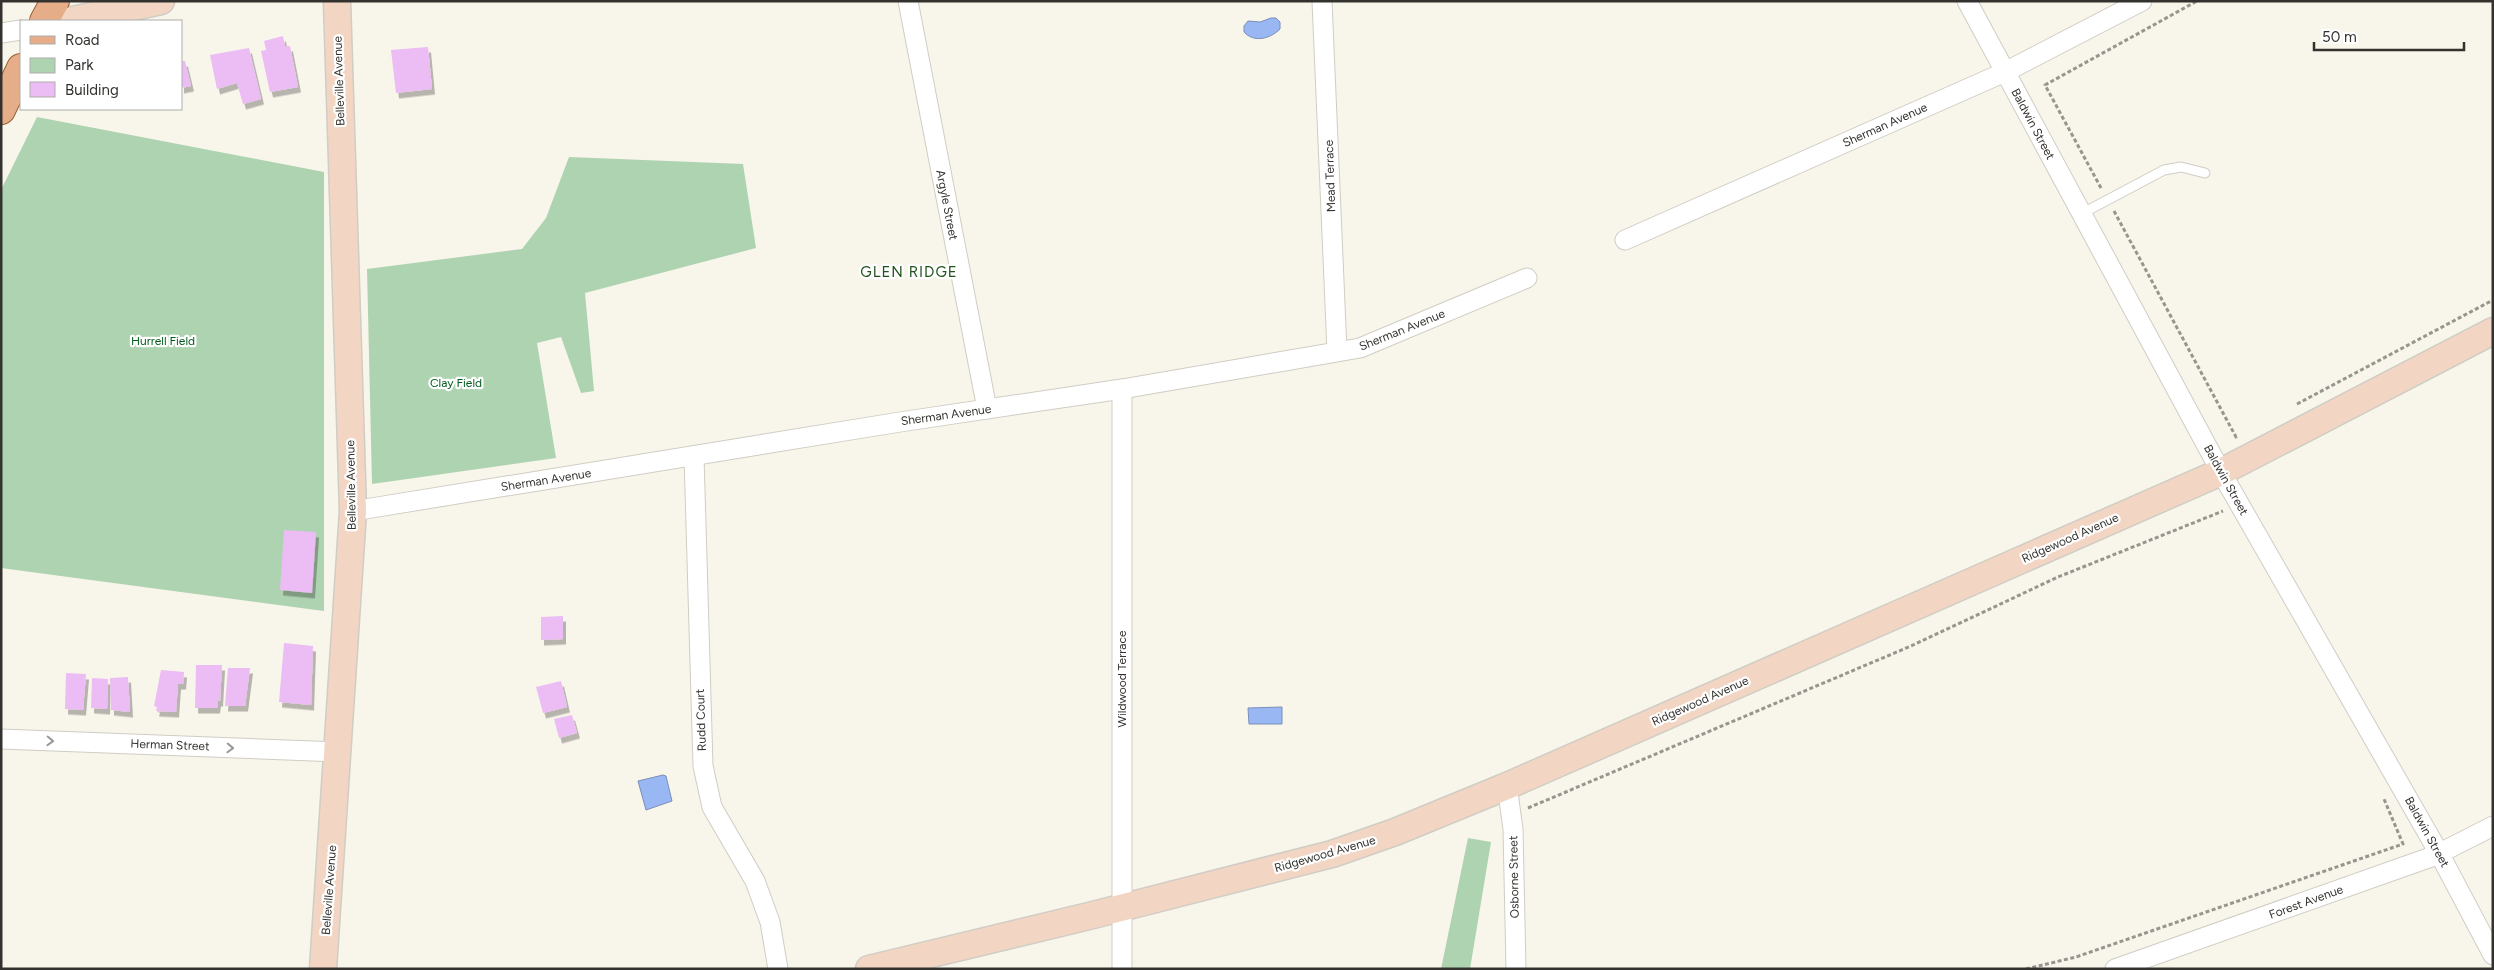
<svg xmlns="http://www.w3.org/2000/svg" width="2494" height="970" viewBox="0 0 2494 970" font-family="Figtree,sans-serif">
<style>
.green{fill:#aed3b0}
.water{fill:#99b7f3;stroke:#7a8fb8}
.building{fill:#ecbcf4;filter:url(#shadow)}
.lines{fill:none;stroke-linecap:round;stroke-linejoin:round}
.lane-casing{stroke:#d0cdc4;stroke-width:11}
.street-casing{stroke:#d0cdc4;stroke-width:21}
.secondary-casing{stroke:#d0cdc4;stroke-width:29}
.primary-casing{stroke:#9b5f34;stroke-width:30}
.path{stroke:#97958e;stroke-width:3;stroke-dasharray:4 2.5;stroke-linecap:butt}
.lane{stroke:#fff;stroke-width:9}
.street{stroke:#fff;stroke-width:19}
.secondary{stroke:#f2d6c3;stroke-width:26}
.primary{stroke:#e5ad88;stroke-width:28}
.oneway{stroke:#999896}
.labels{text-anchor:middle;dominant-baseline:central;stroke-width:4.5;stroke-linejoin:round;paint-order:stroke}
.street-label{font-size:12px;fill:#33322e;stroke:#fff}
.park-label{font-size:12px;fill:#025c1d;stroke:#fff}
.quarter-label{font-size:15px;letter-spacing:1px;fill:#20521b;stroke:#fff}
</style>
<defs>
<filter id="shadow"><feDropShadow dx="3" dy="5.5" stdDeviation="0" flood-color="#0004"/></filter>
</defs>
<rect width="100%" height="100%" fill="#f8f5eb"/>
<g class="green">
<polygon points="37,117 324,172 324,611 1,568 1,190"/>
<polygon points="569,157 743,164 756,248 585,293 594,391 581,393 561,337 537,343 556,458 372,484 367,269 522,249 546,218"/>
<polygon points="1468,838 1491,842 1470,969 1441,969"/>
</g>
<g class="water">
<path d="M 1271,18 L 1276,18 L 1280,22 L 1280,29 C 1270,39 1254,43 1244,32 L 1244,26 L 1248,21 L 1260,22 Z"/>
<polygon points="1282,707 1282,724 1249,724 1248,708"/>
<polygon points="663,775 666,776 672,801 646,810 638,781"/>
</g>
<g class="building">
<polygon points="283,36 285,46 290,46 298,87 270,92 261,51 266,50 264,41"/>
<polygon points="428,47 432,89 396,93 391,50"/>
<polygon points="249,48 261,99 243,104 237,83 217,89 210,55"/>
<polygon points="181,61 185,61 191,86 181,88"/>
<polygon points="284,530 316,532 312,593 280,590"/>
<polygon points="563,616 563,639 541,640 541,617"/>
<polygon points="284,643 313,646 311,705 279,702"/>
<polygon points="196,665 222,665 220,701 218,701 217,708 195,708"/>
<polygon points="228,668 250,668 245,706 225,706"/>
<polygon points="161,670 184,672 183,684 178,684 176,712 156,711 157,707 154,706"/>
<polygon points="66,673 86,674 83,710 65,709"/>
<polygon points="128,677 130,712 111,710 110,678"/>
<polygon points="92,678 108,679 107,709 91,708"/>
<polygon points="561,681 567,707 543,713 536,687"/>
<polygon points="572,715 577,733 559,738 554,719"/>
</g>
<g class="lines">
<g class="lane-casing">
<polyline id="lane" points="2081,214 2164,170 2181,167 2205,173"/>
</g>
<g class="street-casing">
<g id="street">
<polyline points="908,1 987,409"/>
<polyline points="1322,1 1337,351"/>
<polyline points="1967,1 2221,472 2439,853 2493,955"/>
<polyline points="1,33 21,30"/>
<polyline points="1625,240 2005,72 2142,1"/>
<polyline points="1122,389 1122,969"/>
<polyline points="694,456 703,766 712,807 755,881 770,922 778,969"/>
<polyline points="353,511 900,422 1122,389 1360,348 1527,278"/>
<polyline points="1,739 339,752"/>
<polyline points="1507,786 1513,829 1516,969"/>
<polyline points="2115,969 2434,856 2493,826"/>
</g>
</g>
<g class="secondary-casing">
<g id="secondary">
<polyline points="68,21 161,1"/>
<polyline points="323,969 353,511 337,1"/>
<polyline points="869,969 1089,916 1332,854 1395,832 1507,786 2221,472 2493,331"/>
</g>
</g>
<g class="primary-casing">
<g id="primary">
<polyline points="44,21 55,1"/>
<polyline points="1,110 21,68"/>
</g>
</g>
<g class="path">
<polyline points="2101,188 2045,85 2197,1"/>
<polyline points="2114,211 2236,437 2238,435"/>
<polyline points="2297,404 2493,300"/>
<polyline points="1528,808 1911,646 2058,577 2223,511"/>
<polyline points="2026,969 2076,957 2403,844 2384,799"/>
</g>
<use href="#lane" class="lane"/>
<use href="#street" class="street"/>
<use href="#secondary" class="secondary"/>
<use href="#primary" class="primary"/>
</g>
<defs><path id="oneway-chevron" d="M-2-3.5L2.5 0L-2 3.5" fill="none" stroke-width="1.6" stroke-linecap="round" stroke-linejoin="round" transform="scale(1.25)"/></defs>
<g class="oneway">
<use href="#oneway-chevron" transform="translate(50 741) rotate(2)"/>
<use href="#oneway-chevron" transform="translate(230 748) rotate(2)"/>
</g>
<g class="labels">
<g class="street-label">
<text transform="translate(339 81) rotate(-92)">Belleville Avenue</text>
<text transform="translate(2033 124) rotate(62)">Baldwin Street</text>
<text transform="translate(1885 125) rotate(-24)">Sherman Avenue</text>
<text transform="translate(1330 176) rotate(-92)">Mead Terrace</text>
<text transform="translate(947 205) rotate(79)">Argyle Street</text>
<text transform="translate(1402 330) rotate(-22)">Sherman Avenue</text>
<text transform="translate(946 415) rotate(-8)">Sherman Avenue</text>
<text transform="translate(546 480) rotate(-9)">Sherman Avenue</text>
<text transform="translate(2226 480) rotate(61)">Baldwin Street</text>
<text transform="translate(351 485) rotate(-91)">Belleville Avenue</text>
<text transform="translate(2070 538) rotate(-24)">Ridgewood Avenue</text>
<text transform="translate(1122 679) rotate(-90)">Wildwood Terrace</text>
<text transform="translate(1700 701) rotate(-24)">Ridgewood Avenue</text>
<text transform="translate(701 720) rotate(-92)">Rudd Court</text>
<text transform="translate(170 745) rotate(2)">Herman Street</text>
<text transform="translate(2427 832) rotate(61)">Baldwin Street</text>
<text transform="translate(1325 854) rotate(-16)">Ridgewood Avenue</text>
<text transform="translate(1514 877) rotate(-91)">Osborne Street</text>
<text transform="translate(329 890) rotate(-86)">Belleville Avenue</text>
<text transform="translate(2306 902) rotate(-20)">Forest Avenue</text>
</g>
<g class="park-label">
<text x="163" y="341">Hurrell Field</text>
<text x="456" y="383">Clay Field</text>
</g>
<g class="quarter-label">
<text x="909" y="272">GLEN RIDGE</text>
</g>
</g>
<rect width="2494" height="970" fill="none" stroke="#33322e" stroke-width="5"/>
<rect x="20" y="20" width="162" height="90" fill="#ffffff" stroke="#adadab"/>
<rect x="30" y="36" width="25" height="8" fill="#e5ad88" stroke="#adadab"/>
<text x="65" y="45" font-size="15" fill="#33322e">Road</text>
<rect x="30" y="58" width="25" height="15" fill="#aed3b0" stroke="#adadab"/>
<text x="65" y="70" font-size="15" fill="#33322e">Park</text>
<rect x="30" y="82" width="25" height="15" fill="#ecbcf4" stroke="#adadab"/>
<text x="65" y="95" font-size="15" fill="#33322e">Building</text>
<path d="M2314 42v8h150v-8" fill="none" stroke="#33322e" stroke-width="2.5"/>
<text x="2322" y="42" font-size="15" fill="#33322e" stroke="#ffffff" stroke-width="4" paint-order="stroke">50 m</text>
</svg>
